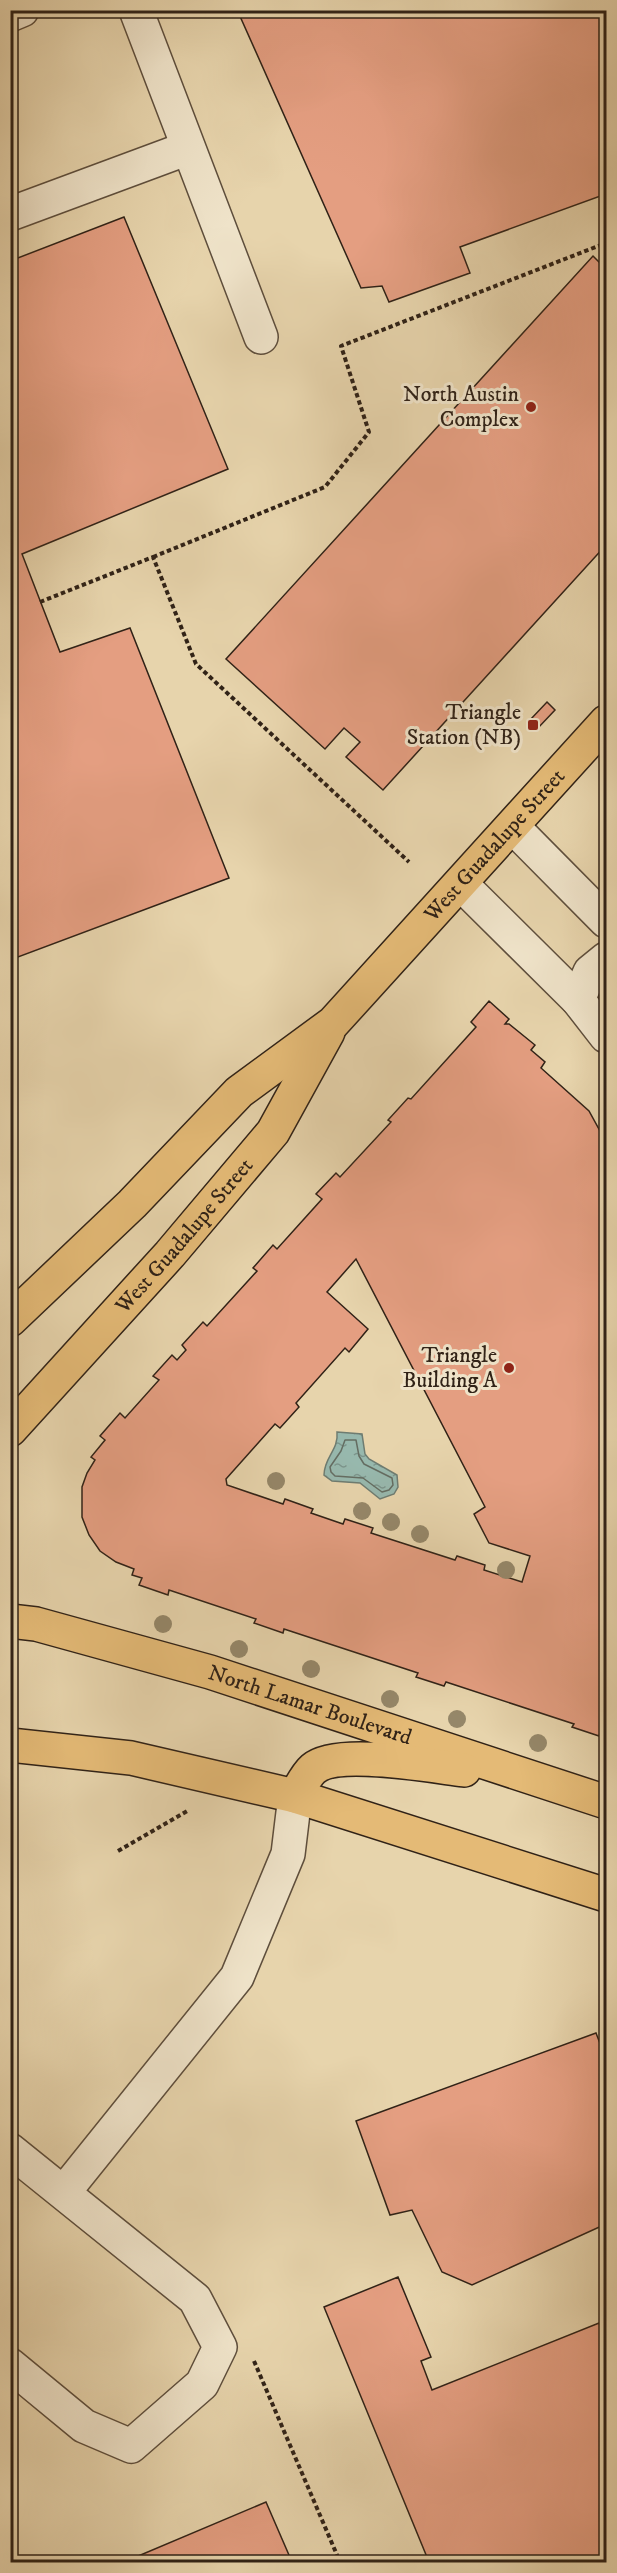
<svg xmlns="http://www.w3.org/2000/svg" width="617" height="2573" viewBox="0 0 617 2573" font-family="'IM FELL DW Pica',serif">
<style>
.water{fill:url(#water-ripples);stroke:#6e7c71;stroke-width:1.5}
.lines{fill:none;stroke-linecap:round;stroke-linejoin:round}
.shore{stroke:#646d62;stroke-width:1.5}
.building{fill:#e49e81;stroke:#302217;stroke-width:1.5;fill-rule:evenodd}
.minor-casing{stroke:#5e4e3c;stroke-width:36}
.major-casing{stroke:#302217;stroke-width:36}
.path{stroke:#302217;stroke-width:4;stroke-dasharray:4.5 3;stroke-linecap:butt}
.minor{stroke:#efe3c9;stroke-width:33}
.major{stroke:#e4ba76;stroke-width:33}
.tree{fill:#958769}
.poi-dot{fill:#8f2418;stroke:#efe3c9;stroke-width:2}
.labels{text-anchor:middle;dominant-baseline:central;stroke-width:6;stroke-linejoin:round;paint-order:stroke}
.poi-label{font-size:22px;fill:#302217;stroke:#efe3c9;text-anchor:end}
.street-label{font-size:22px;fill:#302217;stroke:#efe3c9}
</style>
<defs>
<pattern id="water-ripples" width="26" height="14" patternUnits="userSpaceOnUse" patternTransform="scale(1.5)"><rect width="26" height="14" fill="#97b8ad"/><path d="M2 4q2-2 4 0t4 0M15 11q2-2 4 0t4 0" fill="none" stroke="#7c958c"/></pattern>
</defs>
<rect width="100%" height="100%" fill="#e7d4ac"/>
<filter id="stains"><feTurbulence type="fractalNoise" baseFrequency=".00333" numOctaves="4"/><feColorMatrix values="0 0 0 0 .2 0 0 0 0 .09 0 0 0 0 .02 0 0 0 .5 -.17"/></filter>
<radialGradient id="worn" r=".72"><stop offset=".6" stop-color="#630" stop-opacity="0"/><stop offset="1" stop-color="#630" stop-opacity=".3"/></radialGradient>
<path class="water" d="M 337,1432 L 362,1434 L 365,1454 L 369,1459 L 397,1475 L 398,1487 L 394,1494 L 380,1499 L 360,1483 L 332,1481 L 324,1475 C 324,1457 339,1450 337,1432 Z"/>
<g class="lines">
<polygon class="shore" points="345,1440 356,1440 359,1456 364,1464 392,1478 393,1485 389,1490 382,1492 363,1478 335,1476 331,1472 330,1467 341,1451"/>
</g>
<g class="building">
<polygon points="246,10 606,10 606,194 460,247 470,273 389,302 382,286 361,288 239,14"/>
<polygon points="124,217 228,469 22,554 60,652 130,628 229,878 10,960 10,261"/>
<polygon points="593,256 606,269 606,545 383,790 346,757 360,742 344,728 325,749 226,659"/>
<polygon points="547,702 555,710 538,728 530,720"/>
<path d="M 489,1001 L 509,1019 L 505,1024 L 509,1024 L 535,1045 L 531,1050 L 545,1062 L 541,1068 L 589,1111 L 606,1142 L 606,1735 L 600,1733 L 599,1736 L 572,1727 L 574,1724 L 446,1682 L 444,1686 L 416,1677 L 418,1673 L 284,1629 L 283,1633 L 254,1623 L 256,1619 L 169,1590 L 168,1595 L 139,1585 L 142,1578 L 132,1575 L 134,1569 L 116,1562 L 100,1551 L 89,1535 L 82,1517 L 82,1487 L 87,1473 L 95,1460 L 91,1457 L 105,1440 L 100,1436 L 120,1413 L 125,1418 L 159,1380 L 153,1376 L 172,1355 L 177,1360 L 186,1350 L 182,1345 L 203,1322 L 207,1326 L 257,1271 L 253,1268 L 273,1245 L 277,1249 L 322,1199 L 316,1194 L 336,1173 L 340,1177 L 391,1122 L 388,1120 L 408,1098 L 411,1099 L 476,1027 L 471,1022 ZM 356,1259 L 485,1507 L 474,1514 L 489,1543 L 530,1556 L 522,1582 L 484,1570 L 485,1565 L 457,1556 L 455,1560 L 371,1533 L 373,1528 L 345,1519 L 343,1524 L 311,1513 L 313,1509 L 285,1499 L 283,1504 L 227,1485 L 226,1479 L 275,1424 L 280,1428 L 299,1407 L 296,1403 L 345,1348 L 349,1352 L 368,1329 L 327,1292 Z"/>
<polygon points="596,2033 606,2059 606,2224 472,2285 442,2272 412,2210 390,2215 356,2121"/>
<polygon points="398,2277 431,2357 421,2361 432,2390 599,2323 606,2340 606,2562 429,2562 324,2307"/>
<polygon points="266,2502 292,2562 124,2562"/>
</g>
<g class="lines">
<g class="minor-casing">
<g id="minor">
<polyline points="136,10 261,337"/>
<polyline points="10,15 22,10"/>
<polyline points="10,214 188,148"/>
<polyline points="513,827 606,921"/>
<polyline points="461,884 578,1000 606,1036"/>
<polyline points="578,1000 590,972 606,959"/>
<polyline points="10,2150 195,2299 220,2347 202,2384 131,2446 84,2426 10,2365"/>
<polyline points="64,2192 237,1977 288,1854 295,1796"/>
</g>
</g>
<g class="major-casing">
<g id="major">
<path id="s1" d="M 10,1320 L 132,1204 L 239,1092 L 333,1023 L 606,722"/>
<path id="s2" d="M 10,1430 L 170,1254 L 273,1132 L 328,1032"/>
<path id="s3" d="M 10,1621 L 36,1624 L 210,1672 L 606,1802"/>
<polyline points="10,1745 131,1758 295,1796 606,1895"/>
<path d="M 295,1796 C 300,1788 306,1775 313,1769 C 337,1748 432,1766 464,1770"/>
</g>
</g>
<g class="path">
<polyline points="153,557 325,487 369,432 341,346 606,243"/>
<polyline points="40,602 153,557 196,664 409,862"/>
<polyline points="118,1851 189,1810"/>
<polyline points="254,2361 340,2562"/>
</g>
<use href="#minor" class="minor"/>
<use href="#major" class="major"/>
</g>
<g class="tree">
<circle cx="276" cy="1481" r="9"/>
<circle cx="362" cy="1511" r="9"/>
<circle cx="391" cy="1522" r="9"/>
<circle cx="420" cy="1534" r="9"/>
<circle cx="506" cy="1570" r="9"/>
<circle cx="163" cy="1624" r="9"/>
<circle cx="239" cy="1649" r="9"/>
<circle cx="311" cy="1669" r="9"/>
<circle cx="390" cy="1699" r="9"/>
<circle cx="457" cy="1719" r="9"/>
<circle cx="538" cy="1743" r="9"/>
</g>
<g class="poi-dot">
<circle cx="531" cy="407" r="6"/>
<rect x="527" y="719" width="12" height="12" rx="3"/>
<circle cx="509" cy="1368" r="6"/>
</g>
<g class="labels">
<g class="poi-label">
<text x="519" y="394">North Austin<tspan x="519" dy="25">Complex</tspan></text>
<text x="521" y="712">Triangle<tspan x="521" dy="25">Station (NB)</tspan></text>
<text x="497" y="1355">Triangle<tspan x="497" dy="25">Building A</tspan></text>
</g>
<g class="street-label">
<text stroke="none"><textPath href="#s1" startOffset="680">West Guadalupe Street</textPath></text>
<text stroke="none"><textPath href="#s2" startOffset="261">West Guadalupe Street</textPath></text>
<text stroke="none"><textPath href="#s3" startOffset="312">North Lamar Boulevard</textPath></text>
</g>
</g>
<rect width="617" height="2573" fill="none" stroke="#e7d4ac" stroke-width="36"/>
<rect x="12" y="12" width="593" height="2549" fill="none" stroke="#302217" stroke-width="3"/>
<rect x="18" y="18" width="581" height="2537" fill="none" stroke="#302217" stroke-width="1.5"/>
<rect width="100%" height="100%" filter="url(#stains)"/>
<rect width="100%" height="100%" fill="url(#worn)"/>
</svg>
